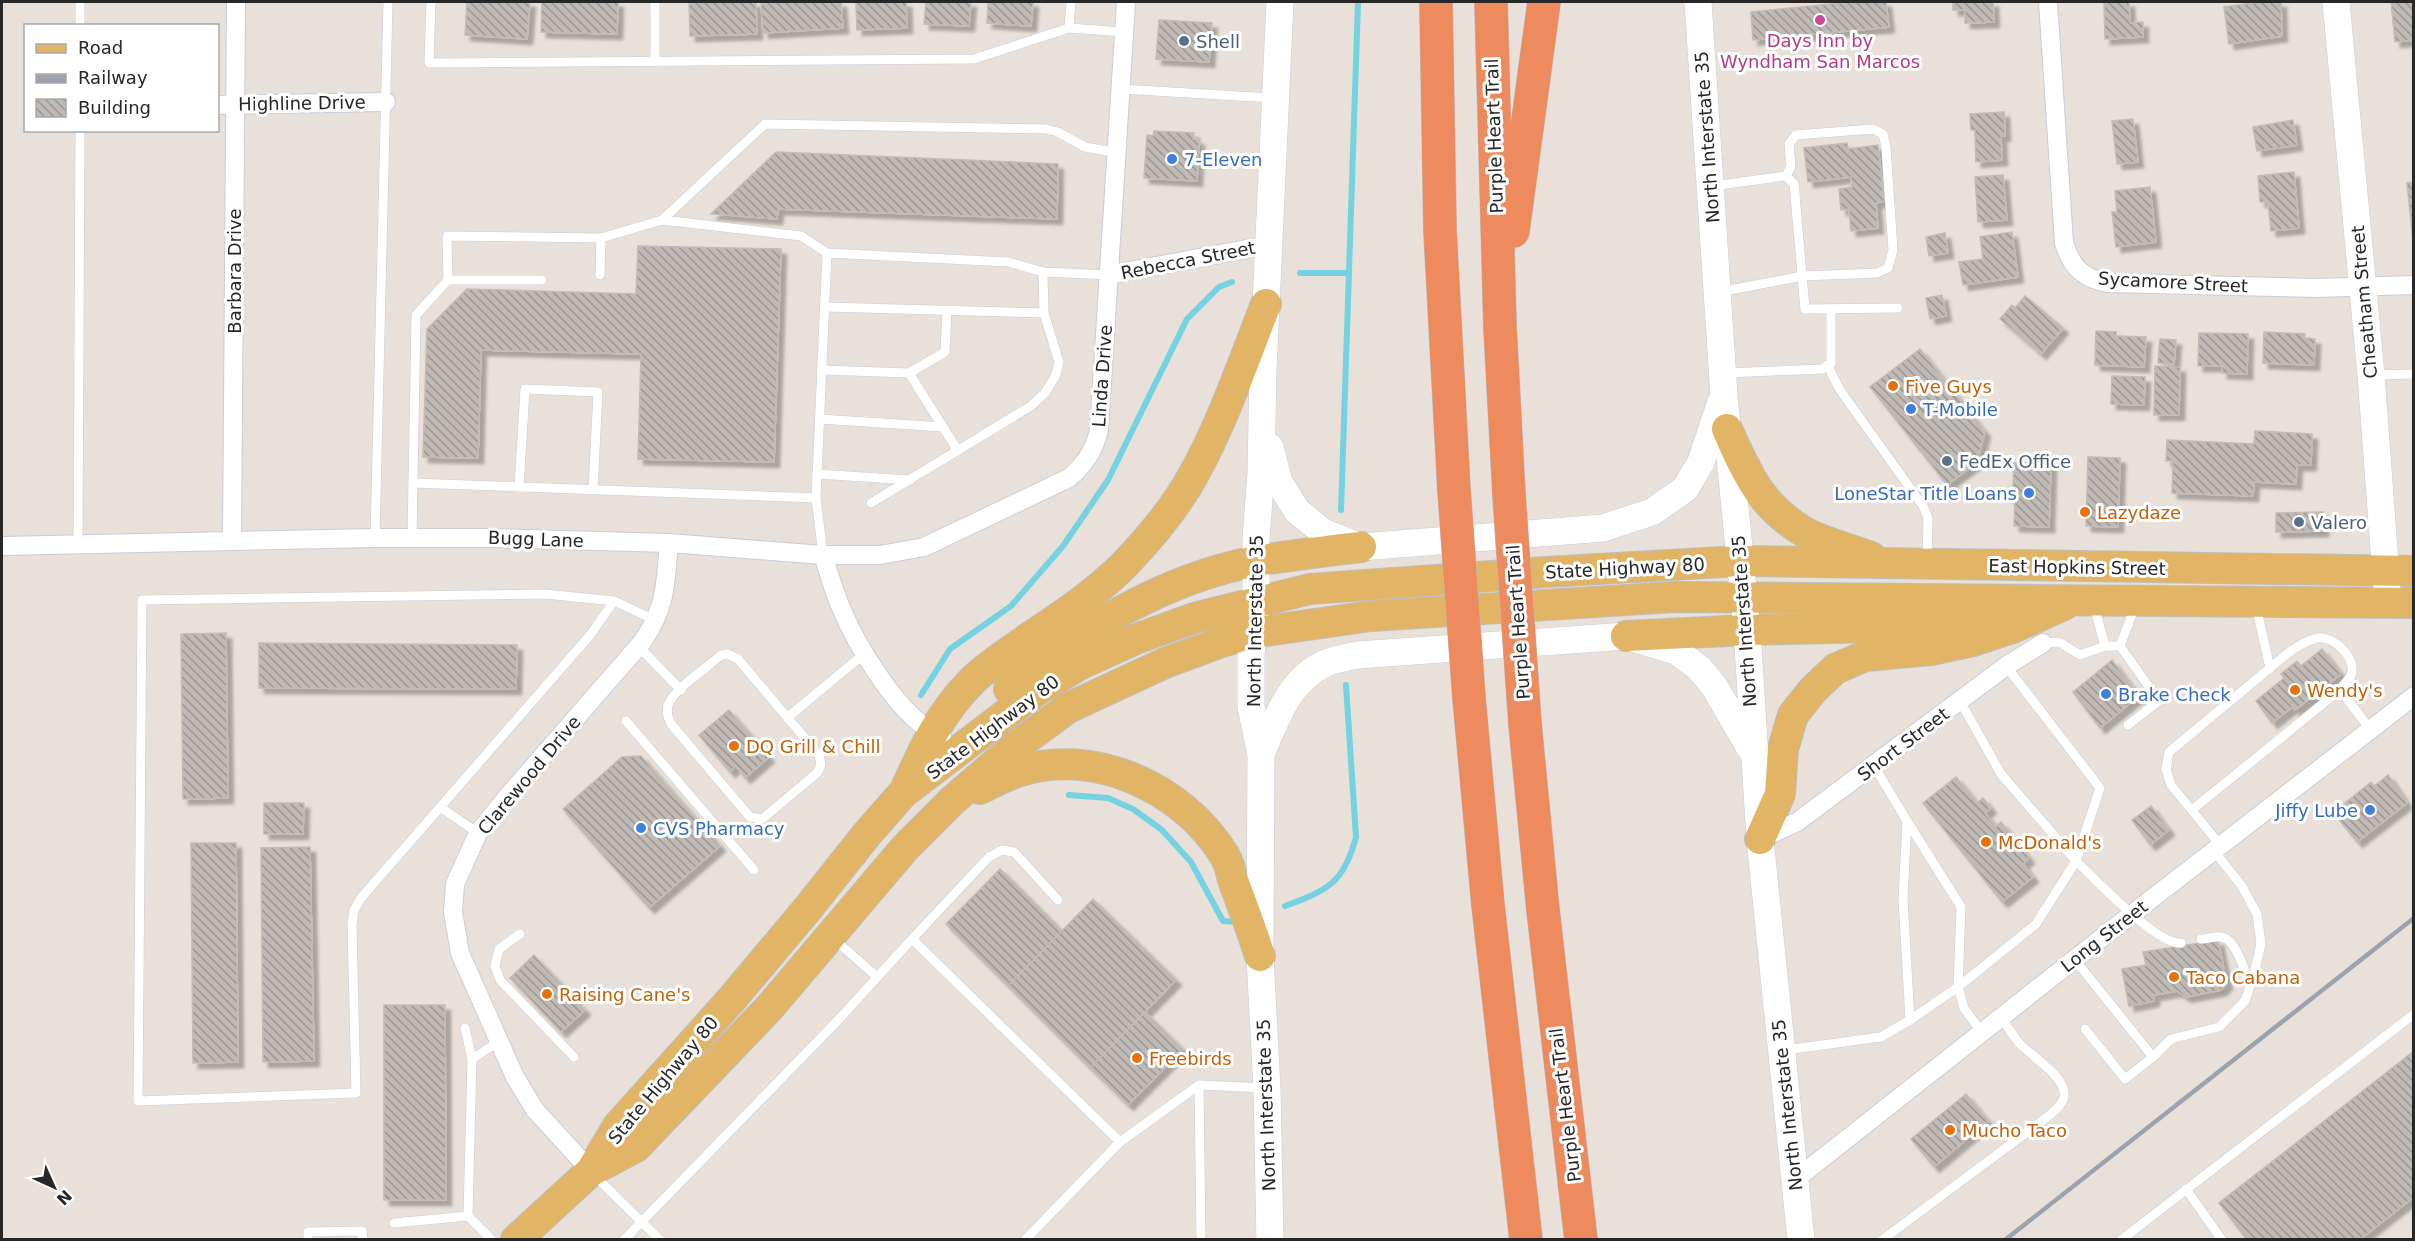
<svg xmlns="http://www.w3.org/2000/svg" width="2415" height="1241" viewBox="0 0 2415 1241" font-family="'DejaVu Sans',sans-serif">
<style>
.lines{fill:none;stroke-linecap:round;stroke-linejoin:round}
.stream{stroke:#75d2e1;stroke-width:6}
.building{fill:url(#building-back-hatch);stroke:#c3bcb4;stroke-width:1.5;filter:url(#shadow)}
.lane-casing{stroke:#c8cdd8;stroke-width:10}
.street-casing{stroke:#c8cdd8;stroke-width:20}
.secondary-casing{stroke:#c8cdd8;stroke-width:28}
.primary-casing{stroke:#bebebe;stroke-width:32}
.highway-casing{stroke:#bebebe;stroke-width:34}
.lane{stroke:#fff;stroke-width:9}
.street{stroke:#fff;stroke-width:18}
.secondary{stroke:#fff;stroke-width:27}
.primary{stroke:#e1b565;stroke-width:30}
.highway{stroke:#ed8b5f;stroke-width:33}
.rail{stroke:#9da2af;stroke-width:4.5}
.highway-bridge-casing{stroke:#bebebe;stroke-width:34;stroke-linecap:butt}
.highway-bridge{stroke:#ed8b5f;stroke-width:33}
.hotel-dot{fill:#d1479c;stroke:#fff;stroke-width:2}
.service-dot{fill:#5c6f8a;stroke:#fff;stroke-width:2}
.shop-dot{fill:#3f7fe0;stroke:#fff;stroke-width:2}
.food-dot{fill:#e8710a;stroke:#fff;stroke-width:2}
.labels{text-anchor:middle;dominant-baseline:central;stroke-width:6;stroke-linejoin:round;paint-order:stroke}
.hotel-label{font-size:18px;fill:#b23c85;stroke:#fff}
.service-label{font-size:18px;fill:#4e5e75;stroke:#fff;text-anchor:start}
.street-label{font-size:18px;fill:#272727;stroke:#fff}
.shop-label{font-size:18px;fill:#366cbe;stroke:#fff;text-anchor:start}
.food-label{font-size:18px;fill:#c56008;stroke:#fff;text-anchor:start}
</style>
<defs>
<pattern id="building-back-hatch" width="6" height="6" patternUnits="userSpaceOnUse" patternTransform="scale(1.5)"><rect width="6" height="6" fill="#c0bab6"/><path d="M-1 5l2 2M0 0l6 6M5-1l2 2" fill="none" stroke="#9c9794"/></pattern>
<filter id="shadow"><feDropShadow dx="5.5" dy="5.5" stdDeviation="1.5" flood-color="#0004"/></filter>
</defs>
<rect width="100%" height="100%" fill="#e8e0d9"/>
<g class="lines">
<g class="stream">
<polyline points="1300,273 1349,273"/>
<polyline points="1341,510 1358,2"/>
<polyline points="921,695 950,649 1011,606 1063,546 1108,480 1187,319 1219,287 1232,282"/>
<polyline points="1069,795 1108,798 1133,809 1162,830 1191,862 1223,921 1235,922"/>
<path d="M 1285,906 C 1328,890 1344,883 1356,837 L 1346,685"/>
</g>
</g>
<g class="building">
<polygon points="467,2 530,2 527,39 465,35"/>
<polygon points="542,2 618,2 617,34 541,32"/>
<polygon points="689,2 756,2 757,34 690,36"/>
<polygon points="761,2 841,2 843,28 763,33"/>
<polygon points="856,2 906,2 907,28 857,30"/>
<polygon points="926,2 971,2 969,26 924,24"/>
<polygon points="988,2 1033,2 1031,26 987,23"/>
<polygon points="1849,2 1886,2 1889,27 1753,40 1751,12"/>
<polygon points="1953,2 1993,2 1994,22 1965,23 1965,10 1953,10"/>
<polygon points="2104,2 2129,2 2130,23 2143,22 2143,37 2105,39"/>
<polygon points="2259,2 2281,2 2282,36 2229,44 2224,7"/>
<polygon points="2391,2 2414,2 2414,40 2395,42"/>
<polygon points="1159,20 1212,23 1209,62 1156,59"/>
<polygon points="2004,112 2005,136 2001,136 2002,160 1976,162 1975,130 1971,130 1970,114"/>
<polygon points="2133,119 2138,162 2117,164 2112,121"/>
<polygon points="2293,120 2297,145 2257,151 2253,127"/>
<polygon points="1154,131 1194,133 1193,139 1199,140 1197,181 1144,178 1147,135 1153,136"/>
<polygon points="1847,143 1848,149 1878,145 1884,201 1876,203 1878,228 1851,231 1849,209 1841,210 1839,189 1852,187 1851,177 1808,182 1804,148"/>
<polygon points="776,152 1058,164 1057,219 778,209 777,219 711,214"/>
<polygon points="2294,172 2299,228 2271,231 2268,202 2260,202 2258,176"/>
<polygon points="2003,175 2007,220 1978,222 1975,177"/>
<polygon points="2414,182 2414,242 2413,242 2407,183"/>
<polygon points="2150,187 2156,242 2116,247 2112,212 2117,212 2115,191"/>
<polygon points="2012,232 2018,277 1963,285 1959,262 1983,259 1980,237"/>
<polygon points="1945,233 1948,253 1929,256 1926,237"/>
<polygon points="638,246 781,249 774,462 638,459 641,354 481,350 478,458 423,457 427,329 467,289 636,294"/>
<polygon points="1942,295 1946,316 1930,319 1926,298"/>
<polygon points="2025,296 2063,328 2041,354 2000,319 2012,305 2015,308"/>
<polygon points="2096,331 2116,332 2116,336 2146,337 2144,367 2095,365"/>
<polygon points="2264,332 2305,334 2304,338 2315,339 2314,365 2263,363"/>
<polygon points="2199,333 2248,334 2247,374 2222,373 2222,366 2198,366"/>
<polygon points="2160,339 2176,340 2174,364 2158,363"/>
<polygon points="1920,349 1985,432 1977,462 1947,485 1870,387"/>
<polygon points="2155,366 2180,367 2179,415 2154,415"/>
<polygon points="2112,376 2145,377 2144,405 2111,404"/>
<polygon points="2255,431 2312,434 2311,465 2297,465 2296,484 2254,482 2253,496 2172,493 2173,461 2166,461 2167,440 2254,444"/>
<polygon points="2088,457 2120,458 2118,527 2086,526"/>
<polygon points="2014,463 2051,464 2049,527 2014,526 2015,498 2009,497 2009,488 2013,488"/>
<polygon points="2323,512 2323,531 2276,532 2276,513"/>
<polygon points="226,633 228,798 183,799 181,634"/>
<polygon points="259,643 517,645 516,689 259,688"/>
<polygon points="2322,649 2341,674 2295,710 2292,707 2272,723 2256,701 2284,678 2281,674 2297,661 2301,666"/>
<polygon points="2112,660 2139,696 2100,728 2073,692"/>
<polygon points="729,710 769,757 745,778 736,766 730,772 699,735"/>
<polygon points="641,756 720,846 649,908 563,809 622,757"/>
<polygon points="2388,775 2407,803 2357,842 2337,817 2344,812 2340,807 2371,782 2374,786"/>
<polygon points="1956,777 1977,803 1983,798 1991,808 1985,813 1996,827 2001,822 2029,858 2023,864 2033,877 2002,902 1923,803"/>
<polygon points="264,803 304,803 303,834 264,834"/>
<polygon points="2151,806 2169,830 2150,845 2132,820"/>
<polygon points="191,843 236,843 238,1062 193,1063"/>
<polygon points="310,847 314,1061 263,1062 261,848"/>
<polygon points="1000,869 1062,931 1008,986 946,924"/>
<polygon points="1093,899 1176,980 1090,1068 1008,986"/>
<polygon points="2218,940 2227,984 2221,990 2186,997 2177,991 2154,995 2154,1001 2129,1006 2122,969 2146,965 2143,952"/>
<polygon points="534,955 585,1010 561,1032 510,978"/>
<polygon points="384,1005 445,1005 446,1200 384,1200"/>
<polygon points="1145,1012 1183,1049 1128,1105 1090,1068"/>
<polygon points="2414,1051 2414,1197 2359,1240 2247,1240 2219,1203"/>
<polygon points="1966,1094 1988,1121 1934,1167 1911,1139"/>
</g>
<g class="lines">
<g class="lane-casing">
<g id="lane">
<polyline points="431,2 429,63 974,59 1069,28 1124,32"/>
<polyline points="80,26 80,2"/>
<polyline points="1069,28 1071,2"/>
<polyline points="655,61 655,2"/>
<polyline points="1121,89 1273,98"/>
<polyline points="1786,176 1794,184 1805,309 1898,308"/>
<polyline points="1712,186 1786,176 1791,166 1789,144 1796,135 1873,129 1883,134 1886,147 1893,250 1888,268 1877,273 1803,276 1719,292"/>
<polyline points="662,220 765,124 1046,129 1058,132 1085,147 1118,153"/>
<polyline points="600,275 601,238"/>
<polyline points="448,280 447,236 601,238 662,220 801,236 827,253 1008,262 1043,272 1109,275"/>
<polyline points="825,307 1044,313"/>
<polyline points="947,310 945,352 909,373 958,451"/>
<polyline points="1827,365 1840,390 1923,506 1928,518 1927,560"/>
<polyline points="822,370 909,373"/>
<polyline points="1724,373 1822,369 1831,364 1831,309"/>
<polyline points="2373,375 2414,374"/>
<polyline points="820,419 943,427"/>
<polyline points="817,474 910,480"/>
<polyline points="413,483 816,498"/>
<polyline points="519,487 525,389 598,392 593,489"/>
<polyline points="871,503 1031,406 1045,393 1056,375 1059,362 1044,313 1043,272"/>
<polyline points="375,538 388,2"/>
<polyline points="412,538 416,315 448,280 542,280"/>
<polyline points="78,544 80,130"/>
<polyline points="823,555 816,498 827,253"/>
<polyline points="614,601 591,634 361,898 354,910 352,924 356,1093 138,1101 142,600 545,594 614,601 657,621"/>
<polyline points="2094,605 2105,646"/>
<path d="M 2256,606 L 2270,668 C 2285,656 2299,642 2318,638 C 2333,635 2358,659 2351,675 C 2349,680 2343,685 2340,690 L 2370,729"/>
<polyline points="2043,643 2059,642 2080,655 2105,646 2120,646 2136,604"/>
<polyline points="2120,646 2159,701 2128,725"/>
<polyline points="639,647 681,690"/>
<path d="M 728,654 L 738,659 L 819,755 C 821,762 822,766 817,773 L 762,819 L 750,817 L 671,724 C 668,718 666,712 668,705 C 673,690 708,667 721,655 Z"/>
<path d="M 2006,666 L 2100,788 L 2076,861 C 2095,879 2157,945 2181,943"/>
<polyline points="788,717 864,654"/>
<polyline points="626,721 754,870"/>
<polyline points="1874,766 1907,821 1903,899 1910,1020"/>
<polyline points="440,807 478,833"/>
<polyline points="2193,809 2340,690"/>
<polyline points="1907,821 1961,907 1958,987 1964,1008 1982,1033"/>
<polyline points="2221,846 2171,785 2166,769 2169,752 2270,668"/>
<polyline points="520,934 499,949 495,966 500,980 574,1057"/>
<polyline points="833,938 877,977"/>
<polyline points="912,939 989,857 1002,850 1014,852 1058,900"/>
<path d="M 2201,939 C 2207,939 2215,936 2221,937 C 2236,938 2245,973 2250,986"/>
<polyline points="2075,960 2153,1057 2171,1039 2219,1027 2245,1001 2255,970 2261,944 2257,914 2242,886 2214,851"/>
<polyline points="465,1028 472,1059"/>
<polyline points="2085,1029 2125,1079 2153,1057"/>
<polyline points="1785,1050 1881,1037 1910,1020 1958,987 2036,924 2076,861 2001,774 1960,701"/>
<polyline points="1199,1085 1201,1240"/>
<polyline points="594,1175 660,1240"/>
<polyline points="2186,1189 2222,1240"/>
<polyline points="394,1223 468,1216"/>
<polyline points="308,1240 308,1232 362,1231 363,1240"/>
<polyline points="492,1240 468,1216 472,1059 498,1042"/>
<polyline points="624,1240 841,1017 912,939 1120,1142 1199,1085 1265,1088"/>
<polyline points="1025,1240 1120,1142"/>
<path d="M 1882,1240 L 2038,1124 C 2046,1117 2061,1109 2064,1097 C 2068,1078 2032,1057 2020,1044 C 2013,1036 2007,1026 2001,1017"/>
<polyline points="2121,1240 2414,1014"/>
</g>
</g>
<g class="street-casing">
<g id="street">
<path d="M 2048,2 L 2064,243 C 2072,268 2083,279 2109,283 L 2316,288 L 2414,285"/>
<polyline points="218,105 386,102"/>
<polyline points="1109,275 1268,245"/>
<polyline points="232,541 236,2"/>
<path d="M 2,546 L 375,538 L 493,538 L 669,543 L 823,555 L 880,555 L 924,547 L 1069,478 C 1085,464 1094,451 1099,430 L 1126,2"/>
<path d="M 823,555 C 828,571 833,588 839,603 C 855,643 901,722 942,736"/>
<polyline points="1760,839 1797,822 2006,666 2043,643"/>
<path d="M 591,1171 L 535,1110 L 515,1077 L 460,953 L 453,912 L 455,884 L 478,833 L 507,797 L 643,641 C 667,605 665,584 669,543"/>
<polyline points="1796,1179 2132,914 2414,696"/>
</g>
</g>
<g class="secondary-casing">
<g id="secondary">
<polyline points="1698,2 1724,396 1747,630 1760,839 1801,1240"/>
<polyline points="2336,2 2371,375 2388,603"/>
<polyline points="1270,447 1279,482 1297,511 1323,532 1361,547 1603,528 1652,512 1685,489 1701,462 1721,402"/>
<path d="M 1261,754 C 1276,720 1289,679 1326,663 C 1335,659 1348,657 1358,655 L 1626,636 L 1676,651 L 1699,668 L 1714,686 L 1750,748"/>
<polyline points="1270,1240 1267,1089 1260,956 1261,754 1251,707 1251,655 1256,601 1256,538 1261,473 1263,370 1280,2"/>
</g>
</g>
<g class="primary-casing">
<g id="primary">
<path d="M 1727,429 C 1747,474 1761,507 1806,533 C 1826,543 1850,549 1871,557"/>
<polyline points="1626,636 1747,630 1919,626 1966,617 1991,606"/>
<path d="M 1009,689 C 1079,630 1165,578 1257,561 C 1291,555 1326,551 1361,547"/>
<path d="M 906,788 C 924,748 940,713 972,681 C 989,664 1011,651 1030,637 C 1063,615 1096,593 1124,565 C 1151,537 1177,506 1195,472 C 1224,419 1244,360 1266,304"/>
<path d="M 980,789 C 992,783 1005,776 1017,772 C 1093,746 1182,788 1223,853 C 1229,861 1231,873 1234,883 C 1243,907 1252,931 1260,956"/>
<polyline points="1760,839 1780,794 1783,749 1793,715 1813,690 1835,669 1865,656 1931,650 1973,641 2015,627 2064,605"/>
<polyline points="591,1171 636,1147 770,1007 905,848 952,801 1011,750 1068,708 1165,663 1219,643 1252,633 1371,616 1674,597 2414,603"/>
<polyline points="516,1240 591,1171 618,1126 731,1000 809,907 867,834 903,793 1039,689 1081,664 1136,639 1194,618 1310,589 1546,572 1741,561 2414,571"/>
</g>
</g>
<g class="highway-casing">
<g id="highway">
<polyline points="1436,2 1440,230 1454,490"/>
<polyline points="1491,2 1500,327 1509,495"/>
<polyline points="1513,231 1544,2"/>
<polyline points="1469,698 1488,905 1526,1240"/>
<polyline points="1525,724 1543,910 1581,1240"/>
</g>
</g>
<use href="#lane" class="lane"/>
<use href="#street" class="street"/>
<use href="#secondary" class="secondary"/>
<use href="#primary" class="primary"/>
<use href="#highway" class="highway"/>
<polyline class="rail" points="2005,1240 2414,918"/>
<g class="highway-bridge-casing">
<g id="highway-bridge">
<polyline points="1454,490 1469,698"/>
<polyline points="1509,495 1525,724"/>
</g>
</g>
<use href="#highway-bridge" class="highway-bridge"/>
</g>
<circle class="hotel-dot" cx="1820" cy="20" r="6"/>
<g class="service-dot">
<circle cx="1184" cy="41" r="6"/>
<circle cx="1947" cy="461" r="6"/>
<circle cx="2299" cy="522" r="6"/>
</g>
<g class="shop-dot">
<circle cx="1172" cy="159" r="6"/>
<circle cx="1911" cy="409" r="6"/>
<circle cx="2029" cy="493" r="6"/>
<circle cx="2106" cy="694" r="6"/>
<circle cx="2370" cy="810" r="6"/>
<circle cx="641" cy="828" r="6"/>
</g>
<g class="food-dot">
<circle cx="1893" cy="386" r="6"/>
<circle cx="2085" cy="512" r="6"/>
<circle cx="2295" cy="690" r="6"/>
<circle cx="734" cy="746" r="6"/>
<circle cx="1986" cy="842" r="6"/>
<circle cx="2174" cy="977" r="6"/>
<circle cx="547" cy="994" r="6"/>
<circle cx="1137" cy="1058" r="6"/>
<circle cx="1950" cy="1130" r="6"/>
</g>
<g class="labels">
<g class="hotel-label">
<text x="1820" y="40">Days Inn by<tspan x="1820" dy="21">Wyndham San Marcos</tspan></text>
</g>
<g class="service-label">
<text x="1196" y="41">Shell</text>
<text x="1959" y="461">FedEx Office</text>
<text x="2311" y="522">Valero</text>
</g>
<g class="street-label">
<text transform="translate(302 103) rotate(-1)">Highline Drive</text>
<text transform="translate(1494 136) rotate(-92)">Purple Heart Trail</text>
<text transform="translate(1707 137) rotate(-94)">North Interstate 35</text>
<text transform="translate(1188 260) rotate(-11)">Rebecca Street</text>
<text transform="translate(234 271) rotate(-90)">Barbara Drive</text>
<text transform="translate(2173 282) rotate(3)">Sycamore Street</text>
<text transform="translate(2364 302) rotate(-95)">Cheatham Street</text>
<text transform="translate(1102 376) rotate(-86)">Linda Drive</text>
<text transform="translate(536 539) rotate(2)">Bugg Lane</text>
<text transform="translate(2077 567) rotate(1)">East Hopkins Street</text>
<text transform="translate(1625 568) rotate(-3)">State Highway 80</text>
<text transform="translate(1255 621) rotate(-89)">North Interstate 35</text>
<text transform="translate(1744 621) rotate(-94)">North Interstate 35</text>
<text transform="translate(1518 622) rotate(-94)">Purple Heart Trail</text>
<text transform="translate(993 727) rotate(-37)">State Highway 80</text>
<text transform="translate(1903 744) rotate(-37)">Short Street</text>
<text transform="translate(529 775) rotate(-50)">Clarewood Drive</text>
<text transform="translate(2104 936) rotate(-38)">Long Street</text>
<text transform="translate(663 1080) rotate(-50)">State Highway 80</text>
<text transform="translate(1266 1105) rotate(-92)">North Interstate 35</text>
<text transform="translate(1565 1105) rotate(-97)">Purple Heart Trail</text>
<text transform="translate(1787 1105) rotate(-96)">North Interstate 35</text>
</g>
<g class="shop-label">
<text x="1184" y="159">7-Eleven</text>
<text x="1923" y="409">T-Mobile</text>
<text x="2017" y="493" text-anchor="end">LoneStar Title Loans</text>
<text x="2118" y="694">Brake Check</text>
<text x="2358" y="810" text-anchor="end">Jiffy Lube</text>
<text x="653" y="828">CVS Pharmacy</text>
</g>
<g class="food-label">
<text x="1905" y="386">Five Guys</text>
<text x="2097" y="512">Lazydaze</text>
<text x="2307" y="690">Wendy's</text>
<text x="746" y="746">DQ Grill &amp; Chill</text>
<text x="1998" y="842">McDonald's</text>
<text x="2186" y="977">Taco Cabana</text>
<text x="559" y="994">Raising Cane's</text>
<text x="1149" y="1058">Freebirds</text>
<text x="1962" y="1130">Mucho Taco</text>
</g>
</g>
<rect width="2415" height="1241" fill="none" stroke="#272727" stroke-width="6"/>
<rect x="24" y="24" width="195" height="108" fill="#ffffff" stroke="#a9a9a9" stroke-width="1.5"/>
<rect x="36" y="44" width="30" height="9" fill="#e1b565" stroke="#a9a9a9" stroke-width="1.5"/>
<text x="78" y="54" font-size="18" fill="#272727">Road</text>
<rect x="36" y="74" width="30" height="9" fill="#9da2af" stroke="#a9a9a9" stroke-width="1.5"/>
<text x="78" y="84" font-size="18" fill="#272727">Railway</text>
<rect x="36" y="99" width="30" height="18" fill="url(#building-back-hatch)" stroke="#a9a9a9" stroke-width="1.5"/>
<text x="78" y="114" font-size="18" fill="#272727">Building</text>
<g transform="translate(54 1187) rotate(135)" stroke="#ffffff" stroke-width="4.5" paint-order="stroke">
<path d="M0-4.5L10 22L0 15L-10 22Z" fill="#272727"/>
<text y="-9" font-size="16" font-weight="bold" text-anchor="middle" fill="#272727">N</text>
</g>
</svg>
